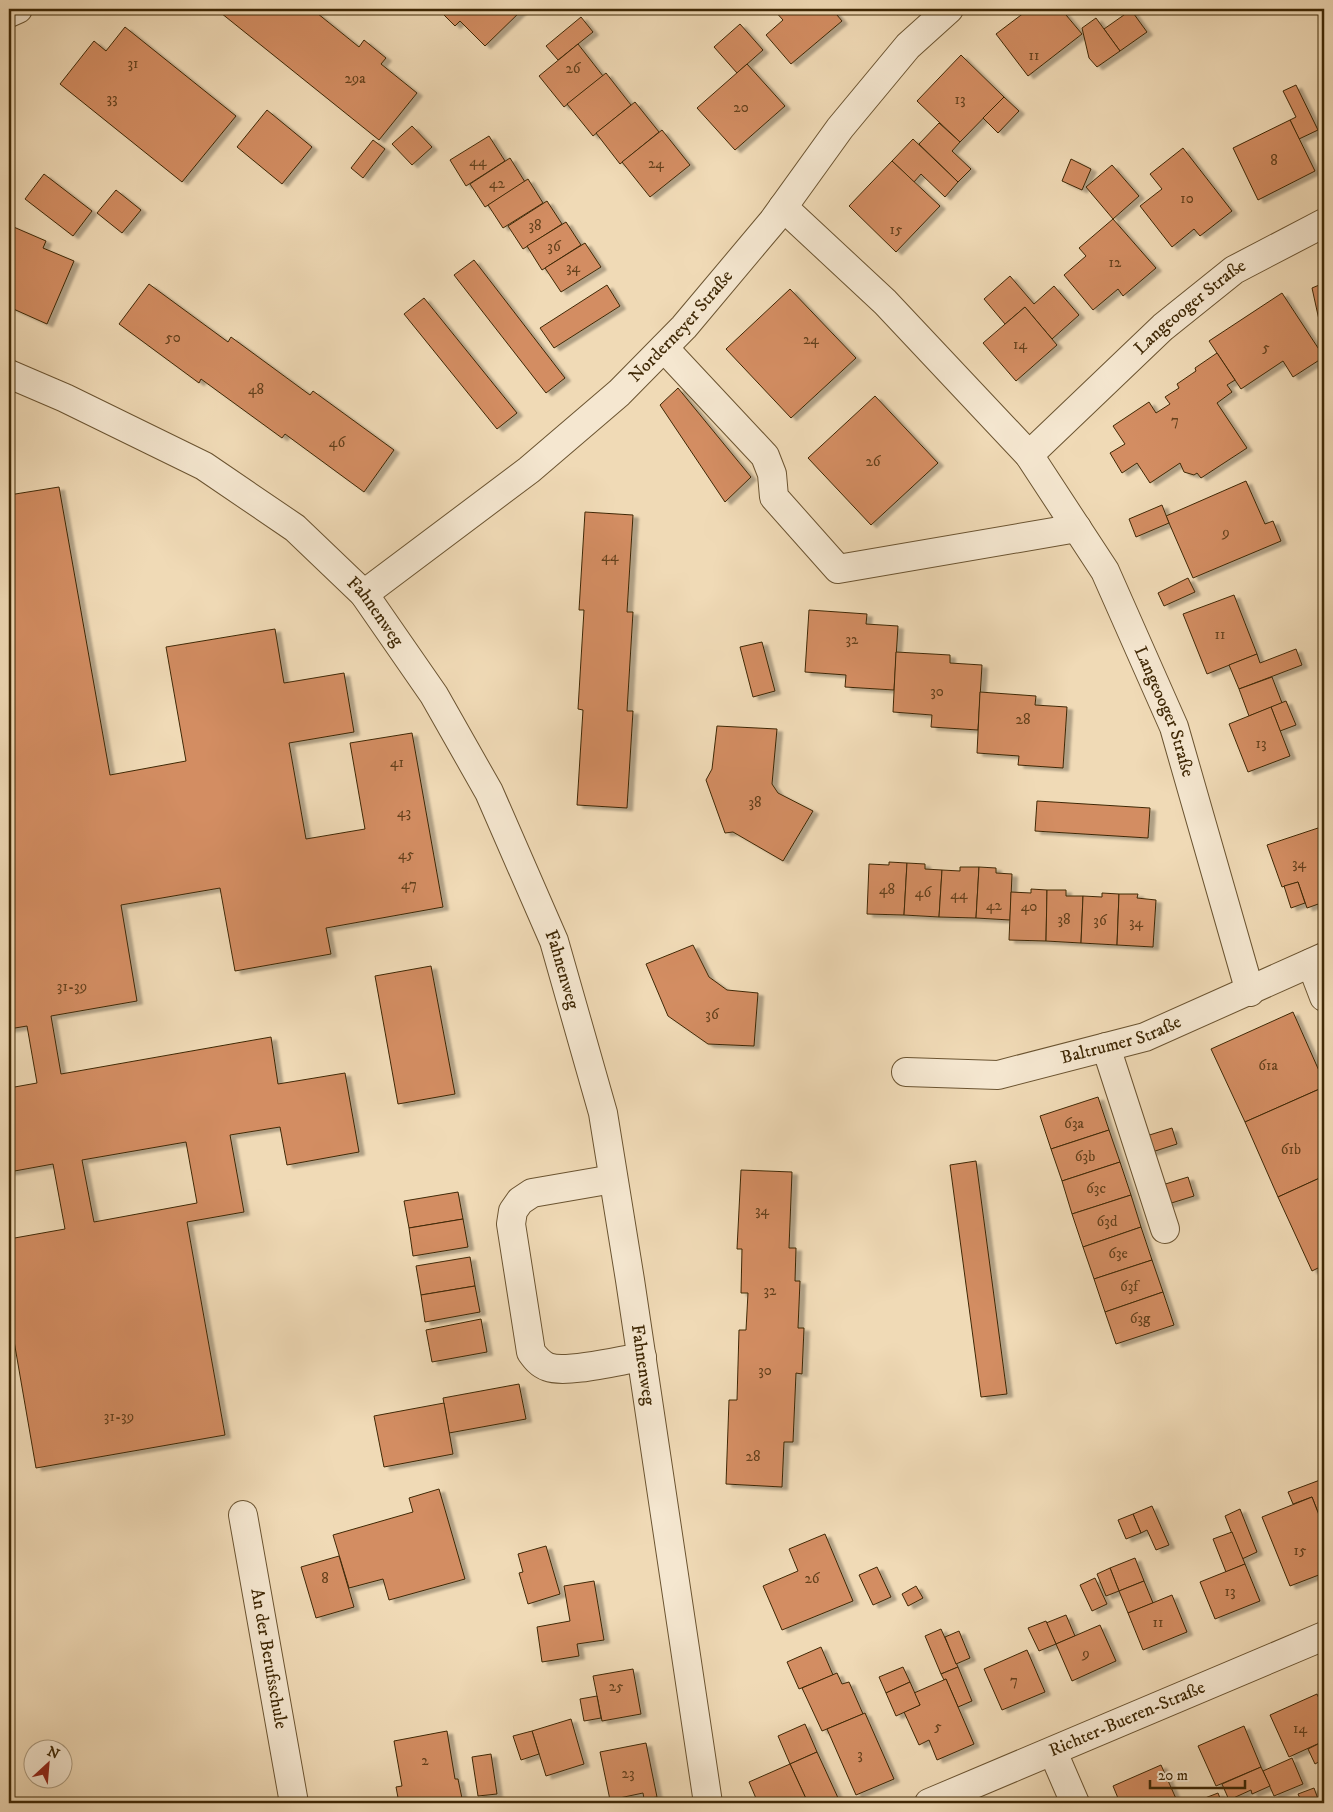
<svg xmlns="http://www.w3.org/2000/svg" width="1333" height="1812" viewBox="0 0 1333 1812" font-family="'IM FELL DW Pica',serif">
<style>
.building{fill:#d38d62;stroke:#3f2805;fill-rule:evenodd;filter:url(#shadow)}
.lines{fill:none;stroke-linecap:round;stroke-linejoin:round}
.minor-casing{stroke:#6b5431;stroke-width:30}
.minor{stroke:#f5e7d0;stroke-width:28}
.labels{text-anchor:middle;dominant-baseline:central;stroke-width:4.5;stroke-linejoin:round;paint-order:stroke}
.number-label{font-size:15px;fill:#64411c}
.street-label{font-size:18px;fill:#3f2805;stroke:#f5e7d0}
</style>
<defs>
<filter id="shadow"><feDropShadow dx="5.5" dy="3" stdDeviation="1" flood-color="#0004"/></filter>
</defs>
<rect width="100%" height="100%" fill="#f0dab6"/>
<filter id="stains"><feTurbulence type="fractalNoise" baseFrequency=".004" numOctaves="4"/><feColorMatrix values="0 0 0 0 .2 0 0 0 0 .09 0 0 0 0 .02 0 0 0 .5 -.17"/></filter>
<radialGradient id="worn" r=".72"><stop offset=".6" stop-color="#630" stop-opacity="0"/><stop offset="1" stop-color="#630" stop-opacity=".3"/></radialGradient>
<g class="building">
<polygon points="216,9 312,9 359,47 364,40 386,58 381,64 417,93 379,140"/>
<polygon points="438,9 523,9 485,46 460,21 455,26"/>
<polygon points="773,9 832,9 842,21 791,64 766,35 783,20"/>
<polygon points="1029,9 1061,9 1082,34 1028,76 996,34"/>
<polygon points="1131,10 1147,32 1120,51 1104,29"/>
<polygon points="581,17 593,32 558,60 546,46"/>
<polygon points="1096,18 1120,51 1097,67 1089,58 1082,28"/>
<polygon points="740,24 763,50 737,73 714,47"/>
<polygon points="125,27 236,116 182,182 60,84 94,41 106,51"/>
<polygon points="578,44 603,76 564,107 539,76"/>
<polygon points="961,55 1004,97 960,142 917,101"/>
<polygon points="747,64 785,106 735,150 697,108"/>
<polygon points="606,73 631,105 593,136 567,104"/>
<polygon points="1296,85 1318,130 1299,139 1290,120 1296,117 1283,91"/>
<polygon points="1324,86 1324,99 1320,88"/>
<polygon points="1004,97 1019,111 998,133 983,118"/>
<polygon points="635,102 659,132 620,164 596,133"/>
<polygon points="267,110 312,147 282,184 237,147"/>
<polygon points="1290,120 1315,171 1258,200 1233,148"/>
<polygon points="939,123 960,142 952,151 971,169 958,182 919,144"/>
<polygon points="412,126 432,147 412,165 392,144"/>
<polygon points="662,130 690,165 650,197 622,162"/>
<polygon points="489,136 505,161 466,186 450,160"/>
<polygon points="913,139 958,182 945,197 921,174 914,182 892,161"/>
<polygon points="373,140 385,149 363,178 351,168"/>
<polygon points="1183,148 1232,211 1200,236 1194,229 1172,247 1140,206 1162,189 1150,174"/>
<polygon points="510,158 525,182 485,207 470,184"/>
<polygon points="1071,159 1091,169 1082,190 1062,181"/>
<polygon points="892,161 940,206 896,252 849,206"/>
<polygon points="1112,165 1139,196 1113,219 1086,187"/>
<polygon points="44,174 92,211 73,236 25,199"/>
<polygon points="528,179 543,203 503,228 488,205"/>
<polygon points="116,190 141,210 122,233 97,213"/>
<polygon points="547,201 562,224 523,249 508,226"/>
<polygon points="1113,219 1156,268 1123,296 1118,289 1093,310 1064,275 1086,256 1079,248"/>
<polygon points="566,222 581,245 542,270 527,246"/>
<polygon points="9,225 46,241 43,248 74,261 47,324 9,307"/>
<polygon points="585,243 601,267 561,292 545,268"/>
<polygon points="474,260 565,378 546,393 454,275"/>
<polygon points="1010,276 1034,304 1054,286 1079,315 1052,339 1025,307 1005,324 984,299"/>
<polygon points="1324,283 1324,328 1321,329 1312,288"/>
<polygon points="149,284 228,342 231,337 310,395 313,391 394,450 364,492 285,434 282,438 201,379 199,383 119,324"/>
<polygon points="607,285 620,306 554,348 540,328"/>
<polygon points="790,289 856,358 791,418 726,349"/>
<polygon points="1282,293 1324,357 1293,377 1283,361 1241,389 1209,341"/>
<polygon points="424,298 517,413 497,429 404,314"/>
<polygon points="1025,307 1057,345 1016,381 983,343"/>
<polygon points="1217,353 1235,380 1227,385 1232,392 1217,403 1247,448 1201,478 1197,473 1194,475 1184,472 1180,463 1150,483 1137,463 1122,473 1110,453 1125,444 1113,426 1149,402 1156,413 1170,404 1165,397 1179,388 1177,384 1196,371 1195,368"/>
<polygon points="678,388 751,477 725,502 660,405"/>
<polygon points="875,396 938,463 871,525 808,458"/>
<polygon points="1246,481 1265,524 1273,521 1281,541 1193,578 1166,516"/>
<path d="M 59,487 L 110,775 L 186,761 L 166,647 L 275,629 L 284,683 L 344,673 L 354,732 L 289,743 L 306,839 L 365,829 L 350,743 L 412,733 L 443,907 L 326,928 L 331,954 L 235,971 L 220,888 L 121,905 L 137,1001 L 51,1016 L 61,1074 L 271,1037 L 278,1084 L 345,1073 L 359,1152 L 287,1165 L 280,1127 L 230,1135 L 244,1212 L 187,1222 L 225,1435 L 36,1468 L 9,1312 L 9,1239 L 65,1229 L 53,1164 L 9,1172 L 9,1088 L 37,1083 L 27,1026 L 9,1029 L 9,495 ZM 186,1142 L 197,1203 L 94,1222 L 82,1160 Z"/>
<polygon points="1162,505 1169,523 1136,537 1129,519"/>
<polygon points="585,512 633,515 627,612 633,612 627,711 633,711 627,808 577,805 583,710 578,709 584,610 579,610"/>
<polygon points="1188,578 1195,592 1164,606 1158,593"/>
<polygon points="1234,595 1257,654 1207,674 1183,614"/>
<polygon points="809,610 867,614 866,624 898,626 894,690 845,687 846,675 805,672"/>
<polygon points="762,642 775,691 753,697 740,647"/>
<polygon points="1296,649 1302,665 1239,689 1229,665 1257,654 1260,663"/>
<polygon points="896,652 950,655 950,663 982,665 978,730 931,727 932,715 893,712"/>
<polygon points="1272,677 1282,703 1249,716 1239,689"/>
<polygon points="980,692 1036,696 1035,705 1067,707 1063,768 1018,765 1019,756 977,753"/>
<polygon points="1286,701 1296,725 1280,731 1271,707"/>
<polygon points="1271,707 1290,756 1248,772 1229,724"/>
<polygon points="717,726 777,729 772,784 778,793 813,811 783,861 733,832 725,833 706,780 712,769"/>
<polygon points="1037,801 1150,808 1148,838 1035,831"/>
<polygon points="1324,826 1324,902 1307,908 1298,882 1282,887 1267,845"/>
<polygon points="889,862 907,863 904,915 867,914 869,864 889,865"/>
<polygon points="907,863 925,864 925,869 942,870 939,917 904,915"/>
<polygon points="960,867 979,867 976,918 939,917 942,870 960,871"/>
<polygon points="979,867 996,868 996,873 1012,874 1010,920 976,918"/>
<polygon points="1298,882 1305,903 1291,908 1284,886"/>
<polygon points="1031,889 1047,890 1046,941 1009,940 1011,892 1031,893"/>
<polygon points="1047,890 1066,890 1066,896 1083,896 1081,943 1046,941"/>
<polygon points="1102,893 1119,894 1117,945 1081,943 1083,896 1102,897"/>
<polygon points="1119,894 1138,894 1137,898 1156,900 1153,947 1117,945"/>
<polygon points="693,945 709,977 727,990 758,993 754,1046 708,1044 668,1016 646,964"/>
<polygon points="431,966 455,1094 398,1104 375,976"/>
<polygon points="1293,1012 1324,1082 1324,1087 1245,1122 1211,1049"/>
<polygon points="1324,1087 1324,1176 1278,1197 1245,1122"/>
<polygon points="1098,1097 1109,1130 1051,1149 1040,1116"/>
<polygon points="1172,1128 1177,1144 1149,1153 1143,1137"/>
<polygon points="1109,1130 1120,1162 1062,1181 1051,1149"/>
<polygon points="976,1161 1007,1394 981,1397 950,1165"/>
<polygon points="1120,1162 1131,1195 1072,1214 1062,1181"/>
<polygon points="741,1170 792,1172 789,1248 796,1248 795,1281 800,1281 798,1328 804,1328 802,1374 796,1373 793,1442 784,1442 782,1487 726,1484 729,1400 737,1400 739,1330 746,1330 748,1293 741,1293 742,1249 737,1249"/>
<polygon points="1324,1176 1324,1265 1312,1271 1278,1197"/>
<polygon points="1188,1177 1194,1196 1165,1205 1159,1186"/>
<polygon points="458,1192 463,1219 409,1228 404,1201"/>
<polygon points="1131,1195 1141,1227 1083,1247 1072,1214"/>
<polygon points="463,1219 468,1247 413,1256 409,1228"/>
<polygon points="1141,1227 1152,1260 1094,1279 1083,1247"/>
<polygon points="470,1257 475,1286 421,1295 416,1266"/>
<polygon points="1152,1260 1163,1292 1105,1312 1094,1279"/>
<polygon points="475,1286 480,1312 425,1322 421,1295"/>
<polygon points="1163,1292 1174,1325 1116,1344 1105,1312"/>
<polygon points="481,1319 487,1352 432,1362 426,1330"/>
<polygon points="519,1384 526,1419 449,1433 443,1398"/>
<polygon points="444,1403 453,1454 384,1467 374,1416"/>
<polygon points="1320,1480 1324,1492 1324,1528 1312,1497 1293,1504 1288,1492"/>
<polygon points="439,1489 465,1579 389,1600 383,1579 349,1588 333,1535 413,1512 409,1498"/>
<polygon points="1312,1497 1324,1528 1324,1573 1290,1586 1262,1517"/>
<polygon points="1152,1506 1169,1545 1156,1550 1147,1530 1141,1533 1133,1514"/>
<polygon points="1240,1509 1257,1552 1242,1559 1225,1516"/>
<polygon points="1133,1514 1141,1533 1126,1539 1118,1520"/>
<polygon points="1232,1532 1245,1564 1226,1572 1213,1539"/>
<polygon points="825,1534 853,1601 782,1630 763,1586 798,1571 789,1549"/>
<polygon points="546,1546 560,1594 528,1604 519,1573 523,1572 518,1554"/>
<polygon points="339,1556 354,1607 316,1618 301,1567"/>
<polygon points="1135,1558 1144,1581 1119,1591 1110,1568"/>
<polygon points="1245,1564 1260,1601 1215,1619 1200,1582"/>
<polygon points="877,1567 891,1597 873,1605 859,1575"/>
<polygon points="1110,1568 1119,1591 1106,1596 1097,1574"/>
<polygon points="1095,1578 1107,1604 1092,1611 1080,1585"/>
<polygon points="594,1581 604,1640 577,1644 579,1656 542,1662 537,1627 570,1621 564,1586"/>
<polygon points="1144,1581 1153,1603 1128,1613 1119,1591"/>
<polygon points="916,1586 923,1598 908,1606 902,1594"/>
<polygon points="1172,1595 1187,1632 1143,1650 1128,1613"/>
<polygon points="1066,1615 1075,1636 1056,1644 1046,1623"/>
<polygon points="1046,1621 1056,1644 1039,1651 1028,1628"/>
<polygon points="1100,1625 1116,1661 1072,1681 1056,1644"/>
<polygon points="941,1629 958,1667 941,1674 925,1636"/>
<polygon points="959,1631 970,1658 956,1664 945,1637"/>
<polygon points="821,1647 833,1675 799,1689 787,1662"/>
<polygon points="1027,1650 1045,1692 1002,1710 984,1669"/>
<polygon points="903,1667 910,1682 886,1693 879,1677"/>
<polygon points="958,1667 972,1701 958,1707 946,1679 944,1680 941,1674"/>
<polygon points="633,1669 641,1714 602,1721 593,1676"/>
<polygon points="837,1673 842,1684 849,1682 863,1714 822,1731 802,1688"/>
<polygon points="946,1679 974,1744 937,1760 929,1740 919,1745 904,1712 920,1705 914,1693"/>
<polygon points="910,1682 920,1705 896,1716 886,1693"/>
<polygon points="1317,1694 1324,1710 1324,1741 1289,1757 1270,1715"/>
<polygon points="597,1696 601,1718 584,1721 580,1699"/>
<polygon points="865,1713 894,1779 856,1795 827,1729"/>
<polygon points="571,1719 584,1764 546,1776 532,1731"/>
<polygon points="805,1724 817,1752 790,1764 778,1736"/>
<polygon points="1244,1726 1261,1767 1216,1786 1198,1746"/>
<polygon points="447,1731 455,1779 458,1779 463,1803 399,1803 396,1787 402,1786 394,1741"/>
<polygon points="532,1731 539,1754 521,1760 513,1736"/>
<polygon points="1324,1741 1324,1759 1315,1764 1308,1749"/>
<polygon points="646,1743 657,1797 644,1799 643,1793 610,1800 600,1752"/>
<polygon points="817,1752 839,1800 831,1803 808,1803 790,1764"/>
<polygon points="491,1754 497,1794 478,1796 472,1757"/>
<polygon points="1292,1758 1303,1784 1274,1796 1263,1771"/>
<polygon points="790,1764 808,1803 758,1803 749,1782"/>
<polygon points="1161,1765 1178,1803 1120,1803 1113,1786"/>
<polygon points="1261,1767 1270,1786 1252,1794 1251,1790 1229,1800 1222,1784"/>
<polygon points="1314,1788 1318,1799 1308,1803 1302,1803 1298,1794"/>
<polygon points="1218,1793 1222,1803 1192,1803"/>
</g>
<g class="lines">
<g class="minor-casing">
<g id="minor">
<polyline points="9,13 18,9"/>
<path id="s1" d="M 783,207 L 885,302 L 1029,455 L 1105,571 L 1174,727 L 1250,992"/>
<polyline points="664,348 765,456 772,474 774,497 838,569 1077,528"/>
<path id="s2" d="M 9,374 L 65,398 L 204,466 L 295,528 L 364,594 L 434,695 L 489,792 L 554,941 L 603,1113 L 630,1280 L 708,1803"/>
<path id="s3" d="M 1029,455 L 1163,327 L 1234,270 L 1324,223"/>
<path id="s4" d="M 364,594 L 529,470 L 619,393 L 684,327 L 773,221 L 840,128 L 908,46 L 949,9"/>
<polyline points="1311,963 1324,997"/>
<polyline points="1106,1047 1165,1229"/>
<path id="s5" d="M 906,1072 L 998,1075 L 1145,1037 L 1324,957"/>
<path d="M 613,1179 L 532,1193 L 520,1201 L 513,1211 L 511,1224 L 531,1352 C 536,1359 540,1364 548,1367 C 566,1374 621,1360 642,1357"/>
<path id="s6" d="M 243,1515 L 294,1803"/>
<polyline points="1053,1752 1075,1803"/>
<path id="s7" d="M 929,1803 L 1324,1636"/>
</g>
</g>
<use href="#minor" class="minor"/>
</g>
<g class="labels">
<g class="number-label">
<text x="1034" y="55">11</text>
<text x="133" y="63">31</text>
<text x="573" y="68">26</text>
<text x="355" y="78">29a</text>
<text x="112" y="98">33</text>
<text x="960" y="99">13</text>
<text x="741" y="107">20</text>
<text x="1274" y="160">8</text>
<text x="478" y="161">44</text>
<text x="656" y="163">24</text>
<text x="497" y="183">42</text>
<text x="1187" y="198">10</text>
<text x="535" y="225">38</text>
<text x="896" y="229">15</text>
<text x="554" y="246">36</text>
<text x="1115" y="262">12</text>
<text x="573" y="267">34</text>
<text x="173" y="337">50</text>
<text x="811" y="339">24</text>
<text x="1020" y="344">14</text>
<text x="1266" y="347">5</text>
<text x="256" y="389">48</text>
<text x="1175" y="420">7</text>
<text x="337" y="442">46</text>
<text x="873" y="461">26</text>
<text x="1226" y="532">9</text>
<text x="610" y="556">44</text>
<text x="1220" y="634">11</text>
<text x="852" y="639">32</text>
<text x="937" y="691">30</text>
<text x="1023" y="719">28</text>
<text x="1261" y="743">13</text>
<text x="397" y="762">41</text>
<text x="755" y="802">38</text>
<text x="404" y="812">43</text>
<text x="406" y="854">45</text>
<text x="1299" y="863">34</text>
<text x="409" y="884">47</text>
<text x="887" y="889">48</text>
<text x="923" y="892">46</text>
<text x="959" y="894">44</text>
<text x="994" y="905">42</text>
<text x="1029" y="906">40</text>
<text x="1064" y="919">38</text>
<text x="1100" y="920">36</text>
<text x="1136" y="922">34</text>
<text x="72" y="986">31-39</text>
<text x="712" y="1014">36</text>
<text x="1268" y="1065">61a</text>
<text x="1074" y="1123">63a</text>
<text x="1291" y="1149">61b</text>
<text x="1085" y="1156">63b</text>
<text x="1096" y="1188">63c</text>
<text x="762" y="1210">34</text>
<text x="1107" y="1221">63d</text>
<text x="1118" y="1253">63e</text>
<text x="1129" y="1286">63f</text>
<text x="770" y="1290">32</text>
<text x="1140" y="1318">63g</text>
<text x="765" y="1370">30</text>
<text x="119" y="1416">31-39</text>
<text x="753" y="1456">28</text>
<text x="1300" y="1550">15</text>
<text x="325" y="1578">8</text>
<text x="812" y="1578">26</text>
<text x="1230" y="1591">13</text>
<text x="1158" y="1622">11</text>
<text x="1086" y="1653">9</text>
<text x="1014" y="1680">7</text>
<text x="616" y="1686">25</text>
<text x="938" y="1726">5</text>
<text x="1300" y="1728">14</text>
<text x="860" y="1754">3</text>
<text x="425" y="1760">2</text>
<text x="628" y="1773">23</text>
</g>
<g class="street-label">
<text stroke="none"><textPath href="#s3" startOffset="219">Langeooger Straße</textPath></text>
<text stroke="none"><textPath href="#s4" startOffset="416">Norderneyer Straße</textPath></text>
<text stroke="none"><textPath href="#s2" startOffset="442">Fahnenweg</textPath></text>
<text stroke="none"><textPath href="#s1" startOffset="641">Langeooger Straße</textPath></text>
<text stroke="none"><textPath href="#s2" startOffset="848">Fahnenweg</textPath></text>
<text stroke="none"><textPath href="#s5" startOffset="220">Baltrumer Straße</textPath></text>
<text stroke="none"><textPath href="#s2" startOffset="1252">Fahnenweg</textPath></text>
<text stroke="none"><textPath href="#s6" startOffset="146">An der Berufsschule</textPath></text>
<text stroke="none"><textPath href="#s7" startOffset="215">Richter-Bueren-Straße</textPath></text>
</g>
</g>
<rect width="1333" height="1812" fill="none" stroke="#f0dab6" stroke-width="30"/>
<rect x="10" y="10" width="1313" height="1792" fill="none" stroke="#3f2805" stroke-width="2.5"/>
<rect x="15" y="15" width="1303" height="1782" fill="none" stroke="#3f2805"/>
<g transform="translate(48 1764) rotate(26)"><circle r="24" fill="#f5e7d0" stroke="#ac9b7f"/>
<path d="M0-4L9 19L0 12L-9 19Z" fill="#8f2418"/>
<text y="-8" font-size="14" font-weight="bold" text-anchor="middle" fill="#3f2805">N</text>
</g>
<path d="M1150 1780v8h95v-8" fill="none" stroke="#3f2805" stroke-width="2.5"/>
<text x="1158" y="1780" font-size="15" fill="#3f2805" stroke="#f5e7d0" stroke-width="4" paint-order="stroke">20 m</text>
<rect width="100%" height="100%" filter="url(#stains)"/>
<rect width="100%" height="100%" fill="url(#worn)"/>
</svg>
